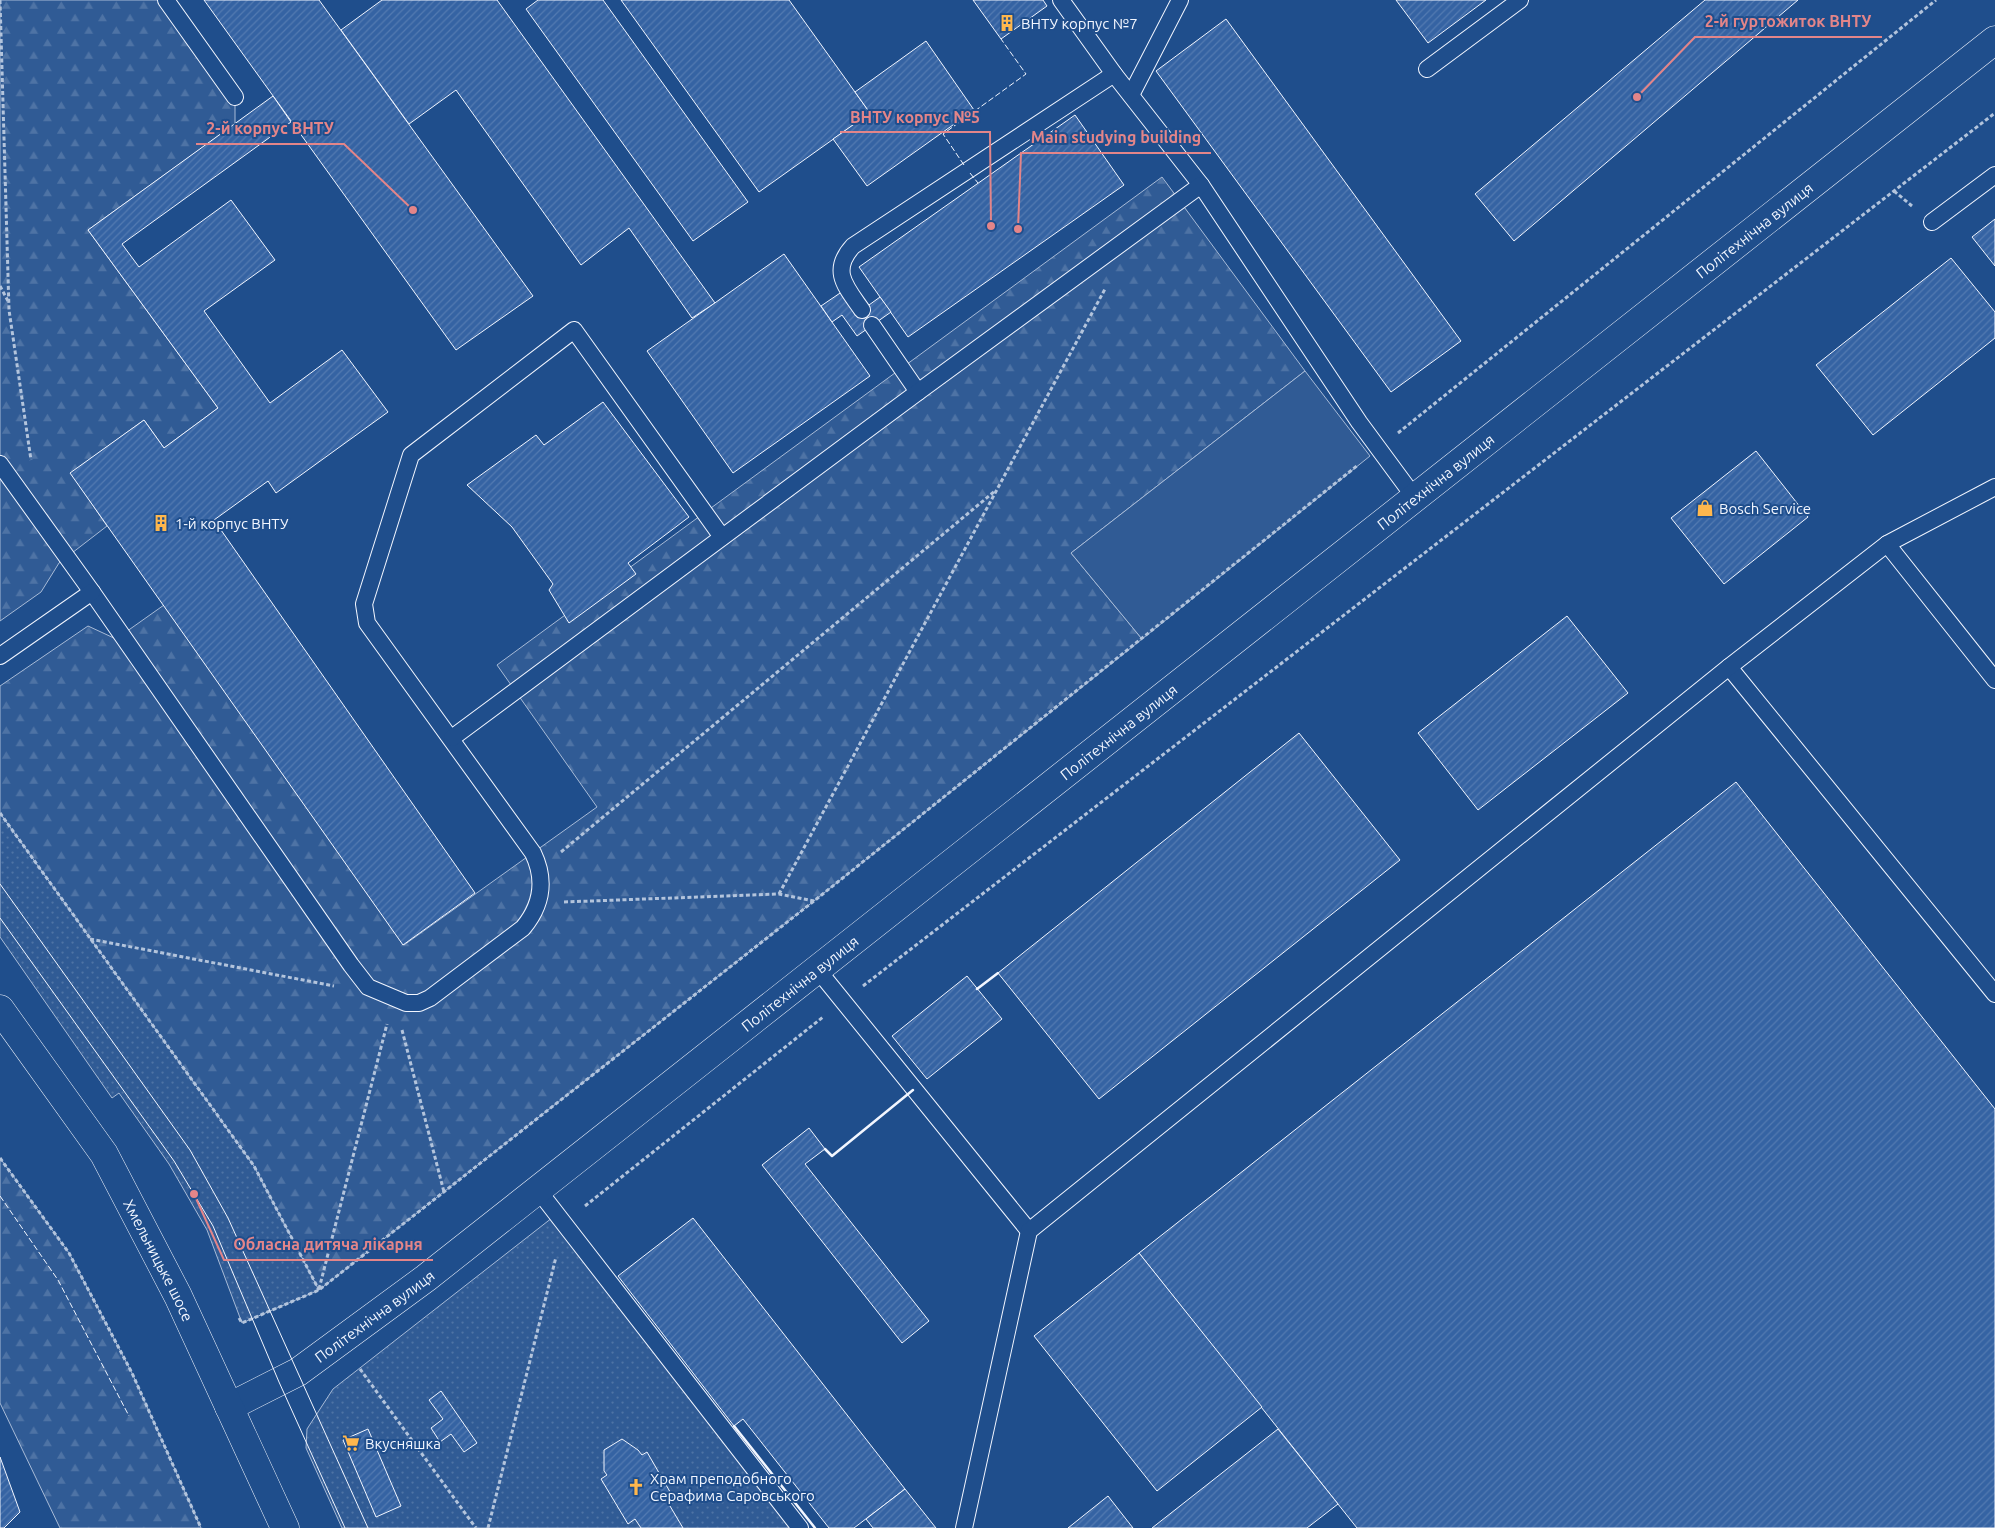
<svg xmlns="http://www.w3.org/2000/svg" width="1995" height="1528" viewBox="0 0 1995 1528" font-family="Ubuntu,sans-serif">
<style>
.grass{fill:url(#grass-dots);stroke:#a8bbd7}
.forest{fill:url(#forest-firs);stroke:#a8bbd7}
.pitch{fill:#305b95;stroke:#a8bbd7}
.building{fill:url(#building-hatch);stroke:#f2f6ff}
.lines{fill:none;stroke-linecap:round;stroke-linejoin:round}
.lane-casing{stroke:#f2f6ff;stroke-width:18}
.secondary-casing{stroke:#f2f6ff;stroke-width:29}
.primary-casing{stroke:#f2f6ff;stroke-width:29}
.path{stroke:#b3c4dc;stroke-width:3;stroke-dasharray:4 2.5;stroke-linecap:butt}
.lane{stroke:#1f4e8c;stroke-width:16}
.secondary{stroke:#1f4e8c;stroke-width:28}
.primary{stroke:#1f4e8c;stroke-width:28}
.tram{stroke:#f2f6ff;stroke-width:1}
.fence{stroke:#f2f6ff;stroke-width:1;stroke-dasharray:6 2.5;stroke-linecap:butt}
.wall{stroke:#f2f6ff;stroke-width:2.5}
.labels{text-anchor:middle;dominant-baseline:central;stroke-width:4;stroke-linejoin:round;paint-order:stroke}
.poi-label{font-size:15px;fill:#f2f6ff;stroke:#1f4e8c;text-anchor:start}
.street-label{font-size:15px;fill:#f2f6ff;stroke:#1f4e8c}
.leader{fill:none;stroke:#e38589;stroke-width:2}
.callout-dot{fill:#e38589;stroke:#1f4e8c;stroke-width:2}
.callout-label{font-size:16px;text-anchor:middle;font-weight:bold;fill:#e38589;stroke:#1f4e8c;stroke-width:4;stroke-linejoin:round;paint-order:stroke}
</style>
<defs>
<pattern id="grass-dots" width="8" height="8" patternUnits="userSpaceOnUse" patternTransform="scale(1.25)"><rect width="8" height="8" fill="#305b95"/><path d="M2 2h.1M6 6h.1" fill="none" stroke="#4e73a5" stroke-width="1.8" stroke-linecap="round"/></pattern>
<pattern id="forest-firs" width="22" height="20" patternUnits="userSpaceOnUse" patternTransform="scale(1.25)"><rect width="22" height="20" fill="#305b95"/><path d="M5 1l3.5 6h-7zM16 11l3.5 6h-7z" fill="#4e73a5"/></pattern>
<pattern id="building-hatch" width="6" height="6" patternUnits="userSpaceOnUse" patternTransform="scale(1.25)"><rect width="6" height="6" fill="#3563a3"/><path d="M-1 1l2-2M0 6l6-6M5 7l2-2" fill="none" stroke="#537ab1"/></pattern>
</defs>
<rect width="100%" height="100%" fill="#1f4e8c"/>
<g class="grass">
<polygon points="0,813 254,1166 319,1290 242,1323 207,1230 169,1164 119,1093 112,1098 0,937"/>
<polygon points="557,1214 800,1528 342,1528 306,1448 307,1429 333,1389"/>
</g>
<g class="forest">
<polygon points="0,0 166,0 235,97 235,124 88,230 218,408 164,448 144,420 71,473 107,526 59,563 41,592 0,621"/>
<polygon points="1162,177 1305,371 1071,553 1142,639 814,901 319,1290 254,1166 0,813 0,686 88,626 116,639 164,605 404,945 597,807 497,665"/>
<polygon points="0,1158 69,1253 132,1373 201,1528 60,1528 0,1403"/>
</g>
<polygon class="pitch" points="1305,371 1370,456 1142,639 1071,553"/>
<g class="building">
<polygon points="204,0 319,0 533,296 456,350"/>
<polygon points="382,0 497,0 715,303 692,318 629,228 581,265 456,90 409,124 341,30"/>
<polygon points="538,0 603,0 748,202 693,241 526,9"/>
<polygon points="621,0 789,0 870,113 759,192"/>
<polygon points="973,0 1043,0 1047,6 1001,39"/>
<polygon points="1396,0 1486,0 1428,43"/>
<polygon points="1705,0 1798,0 1514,241 1475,194"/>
<polygon points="1226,19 1461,341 1391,392 1156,71"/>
<polygon points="926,41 974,110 867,186 833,139 870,113 855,92"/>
<polygon points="273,96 291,122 122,244 139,267 231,200 275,260 204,311 270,403 342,350 388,412 276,493 268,481 214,520 475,893 403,945 70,473 144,420 164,448 218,408 88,230"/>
<polygon points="1075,115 1124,185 908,337 859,267"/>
<polygon points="1995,219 1995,266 1972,237"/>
<polygon points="784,254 870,376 733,473 647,351"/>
<polygon points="1951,258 1995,312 1995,338 1873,435 1816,365"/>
<polygon points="843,291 858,313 880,297 891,312 857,336 842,315 832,322 821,306"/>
<polygon points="603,402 689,517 628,563 636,574 569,623 549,590 553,584 512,527 467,485 536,435 544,445"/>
<polygon points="1756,451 1808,517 1724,584 1671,518"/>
<polygon points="1567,616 1628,693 1478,810 1418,733"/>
<polygon points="1299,733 1400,860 1099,1099 998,973"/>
<polygon points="1736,782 1995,1109 1995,1528 1357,1528 1139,1253"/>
<polygon points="967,976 1002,1019 927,1079 892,1036"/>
<polygon points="809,1128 825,1149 805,1164 929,1321 902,1343 762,1165"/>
<polygon points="693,1218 905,1489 854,1528 829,1528 743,1419 734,1426 618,1276"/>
<polygon points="1139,1253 1262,1407 1157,1491 1034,1336"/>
<polygon points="441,1391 477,1443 464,1452 451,1434 440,1442 431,1428 443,1419 429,1400"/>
<polygon points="368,1429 401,1506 376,1517 343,1440"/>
<polygon points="1278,1429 1338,1504 1307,1528 1152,1528"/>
<polygon points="622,1439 638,1450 642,1455 647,1452 673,1497 667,1501 683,1528 641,1528 635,1519 628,1524 601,1479 607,1475 604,1471 604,1450"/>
<polygon points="0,1457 20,1512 4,1528 0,1528"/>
<polygon points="905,1489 936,1528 873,1528 866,1519"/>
<polygon points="1108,1496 1133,1528 1068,1528"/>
</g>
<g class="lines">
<g class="lane-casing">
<g id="lane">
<polyline points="166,0 235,97"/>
<polyline points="1061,0 1114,74 1201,185 1359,422 1415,498"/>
<polyline points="1427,69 1520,0"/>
<polyline points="1131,95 1180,0"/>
<polyline points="1932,222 1995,175"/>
<path d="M 862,310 C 846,287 830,271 853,246 L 1114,74"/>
<polyline points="872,325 918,392"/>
<path d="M 0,464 L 92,592 L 351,965 L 368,987 L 406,1003 L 419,1003 L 430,998 L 523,928 C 542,905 546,880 533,853 L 367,623 L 364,604 L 411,455 L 574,330 L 722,537"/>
<polyline points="1887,544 1995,680"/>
<polyline points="0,656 92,592"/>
<polyline points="1729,667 1995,994"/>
<polyline points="452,738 918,392 1201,185"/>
<polyline points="817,969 1029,1231"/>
<polyline points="538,1190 800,1528"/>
<polyline points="964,1528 1029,1231 1729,667 1887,544 1995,487"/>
</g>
</g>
<g class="secondary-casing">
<g id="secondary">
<path id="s1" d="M 229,1407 L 298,1372 L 426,1278 L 1995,40"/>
</g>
</g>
<g class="primary-casing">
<g id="primary">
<path id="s2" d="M 0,1009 L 104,1154 L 178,1296 L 285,1528"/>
</g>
</g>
<g class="path">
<polyline points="0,0 9,310 31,460"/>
<polyline points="1894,191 1912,206"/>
<polyline points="0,286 8,301"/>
<polyline points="1398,433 1936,0"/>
<polyline points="0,813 254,1166 319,1290"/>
<polyline points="561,852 995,491"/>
<polyline points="779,894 1105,289"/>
<polyline points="564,902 779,894 814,901"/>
<polyline points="90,939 334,986"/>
<polyline points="863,986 1995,113"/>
<polyline points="402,1030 444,1192"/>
<polyline points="0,1158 69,1253 132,1373 201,1528"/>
<polyline points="585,1206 823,1017"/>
<polyline points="319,1289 387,1024"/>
<polyline points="239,1318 242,1323 319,1290 814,901 1358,465"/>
<polyline points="360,1369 476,1528"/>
<polyline points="488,1528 556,1257"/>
</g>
<use href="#lane" class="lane"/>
<use href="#secondary" class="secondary"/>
<use href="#primary" class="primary"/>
<g class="tram">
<polyline points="0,884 190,1150 228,1218 368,1528"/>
<polyline points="0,918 174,1161 213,1226 279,1382 345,1528"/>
</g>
<g class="fence">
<polyline points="964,165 943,134 1026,74 1001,39"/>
<polyline points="970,173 978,183"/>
<polyline points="0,1196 58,1280 129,1416"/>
</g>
<g class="wall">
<polyline points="977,989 998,973"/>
<polyline points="825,1149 832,1156 913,1090"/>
<polyline points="734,1426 815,1528"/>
</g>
</g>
<defs>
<g id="building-bare" transform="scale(1.35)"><path d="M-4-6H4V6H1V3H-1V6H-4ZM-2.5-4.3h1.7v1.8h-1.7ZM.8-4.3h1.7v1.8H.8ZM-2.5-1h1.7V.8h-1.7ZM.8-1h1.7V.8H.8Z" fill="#ffb74d" stroke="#1f4e8c" stroke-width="2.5" paint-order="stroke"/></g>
<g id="shop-bare" transform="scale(1.35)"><path d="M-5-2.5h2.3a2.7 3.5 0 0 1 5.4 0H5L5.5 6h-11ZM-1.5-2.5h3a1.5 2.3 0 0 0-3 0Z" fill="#ffb74d" stroke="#1f4e8c" stroke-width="2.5" paint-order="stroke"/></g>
<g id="supermarket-bare" transform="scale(1.35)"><path d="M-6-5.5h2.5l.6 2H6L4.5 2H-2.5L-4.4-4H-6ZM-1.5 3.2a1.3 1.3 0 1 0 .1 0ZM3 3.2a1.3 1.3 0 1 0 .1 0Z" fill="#ffb74d" stroke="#1f4e8c" stroke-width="2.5" paint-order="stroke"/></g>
<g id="church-bare" transform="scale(1.35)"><path d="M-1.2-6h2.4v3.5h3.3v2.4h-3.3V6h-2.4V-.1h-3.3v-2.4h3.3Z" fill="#ffb74d" stroke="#1f4e8c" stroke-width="2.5" paint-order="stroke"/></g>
</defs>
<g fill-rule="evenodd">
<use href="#building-bare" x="1007" y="23"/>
<use href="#shop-bare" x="1705" y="508"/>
<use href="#building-bare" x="161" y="523"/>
<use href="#supermarket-bare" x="351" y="1443"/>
<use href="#church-bare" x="636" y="1487"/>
</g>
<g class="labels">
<g class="poi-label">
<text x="1021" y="23">ВНТУ корпус №7</text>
<text x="1719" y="508">Bosch Service</text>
<text x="175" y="523">1-й корпус ВНТУ</text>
<text x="365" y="1443">Вкусняшка</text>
<text x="650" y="1478">Храм преподобного<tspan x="650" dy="17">Серафима Саровського</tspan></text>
</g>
<g class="street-label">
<text stroke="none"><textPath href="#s1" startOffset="1928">Політехнічна вулиця</textPath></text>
<text stroke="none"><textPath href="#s1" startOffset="1522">Політехнічна вулиця</textPath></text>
<text stroke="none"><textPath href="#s1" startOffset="1118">Політехнічна вулиця</textPath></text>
<text stroke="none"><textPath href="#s1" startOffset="712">Політехнічна вулиця</textPath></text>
<text stroke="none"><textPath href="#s2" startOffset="298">Хмельницьке шосе</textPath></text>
<text stroke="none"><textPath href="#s1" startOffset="172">Політехнічна вулиця</textPath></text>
</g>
</g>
<path class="leader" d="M1637 97L1695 37H1882M991 226L990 132H840M413 210L344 144H196M1018 229L1021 153H1211M194 1194L224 1260H433"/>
<g class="callout-dot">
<circle cx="1637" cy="97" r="5"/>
<circle cx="991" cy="226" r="5"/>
<circle cx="413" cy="210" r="5"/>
<circle cx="1018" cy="229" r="5"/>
<circle cx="194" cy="1194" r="5"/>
</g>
<g class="callout-label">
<text x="1788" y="27">2-й гуртожиток ВНТУ</text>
<text x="915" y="123">ВНТУ корпус №5</text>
<text x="270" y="134">2-й корпус ВНТУ</text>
<text x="1116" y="143">Main studying building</text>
<text x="328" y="1250">Обласна дитяча лікарня</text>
</g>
</svg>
